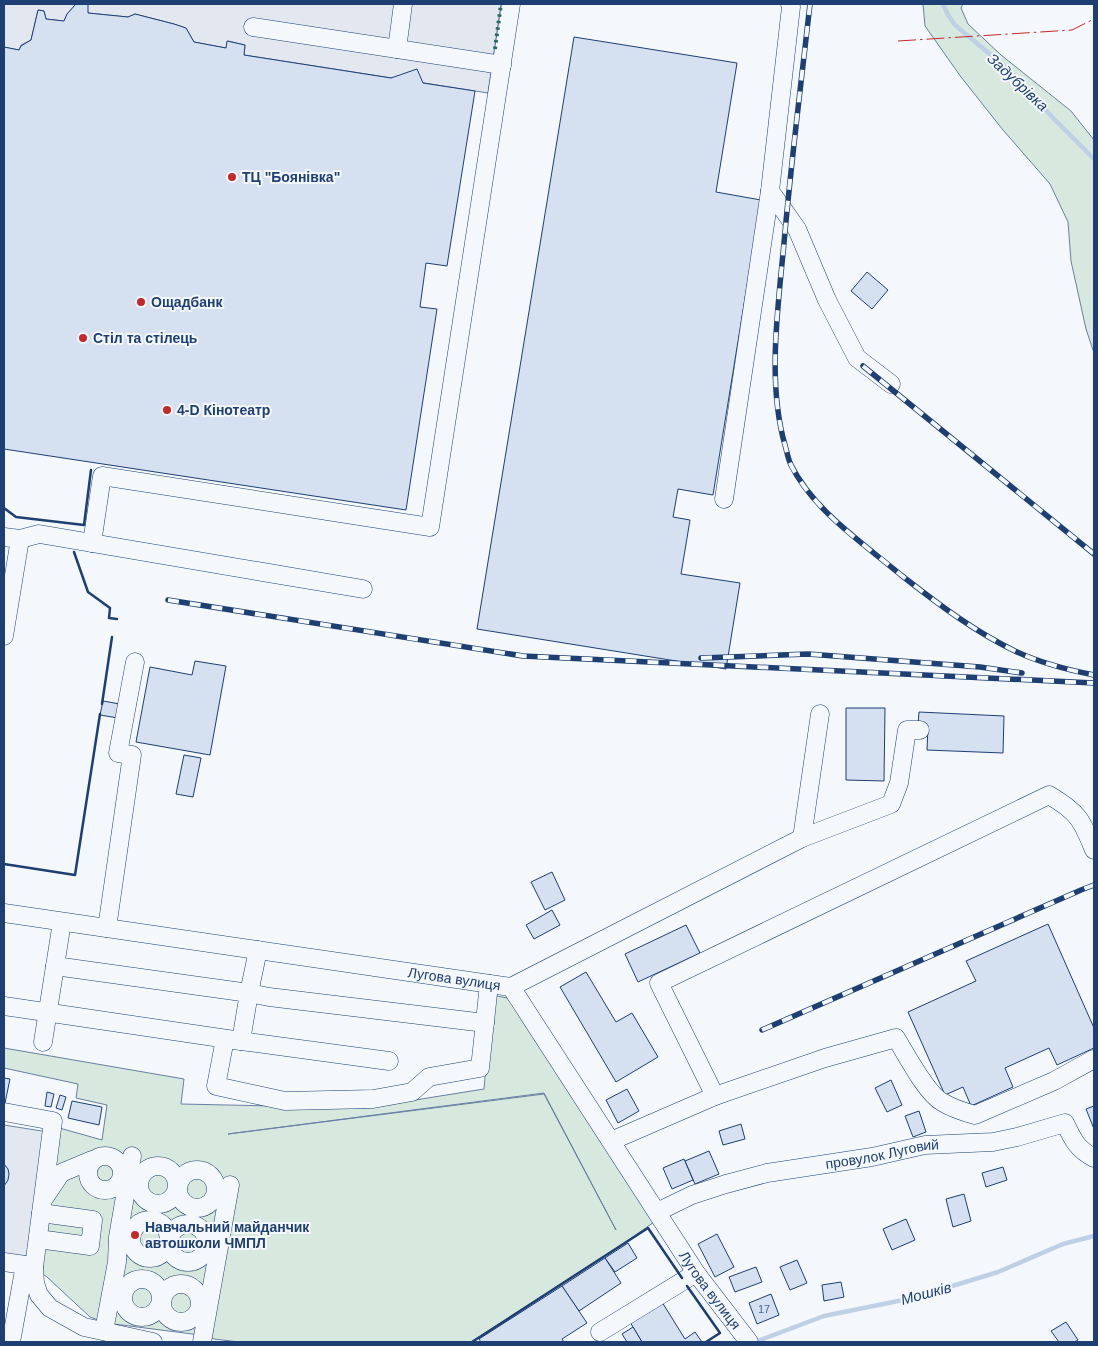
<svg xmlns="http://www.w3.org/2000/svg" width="1098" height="1346" viewBox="0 0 1098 1346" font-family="Helvetica,sans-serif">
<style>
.green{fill:#d7e8df;stroke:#687fa3;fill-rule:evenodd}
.parking{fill:#e3e8f0;stroke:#687fa3}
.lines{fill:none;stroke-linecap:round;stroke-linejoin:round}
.stream{stroke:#bed0e5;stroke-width:4.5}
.building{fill:#d5e0f0;stroke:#1d3f73}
.minor-casing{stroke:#1d3f73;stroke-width:19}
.minor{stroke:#f4f7fb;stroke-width:18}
.rail-casing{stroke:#1d3f73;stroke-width:5.5}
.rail{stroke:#f4f7fb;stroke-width:4;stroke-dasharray:11;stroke-linecap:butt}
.hedge{stroke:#2c6c60;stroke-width:4;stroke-dasharray:2.5 4;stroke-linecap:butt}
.wall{stroke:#1d3f73;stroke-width:2.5}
.power{stroke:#c62828;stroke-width:1;stroke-dasharray:18 4 2.5 4;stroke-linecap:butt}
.poi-dot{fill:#c62828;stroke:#f4f7fb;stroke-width:2}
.labels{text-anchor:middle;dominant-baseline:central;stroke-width:4;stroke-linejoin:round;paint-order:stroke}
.number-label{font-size:11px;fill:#4b6792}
.poi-label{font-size:14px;font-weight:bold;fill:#1d3f73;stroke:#f4f7fb;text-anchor:start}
.street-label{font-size:14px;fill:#1d3f73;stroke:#f4f7fb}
.water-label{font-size:15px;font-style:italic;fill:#1d3f73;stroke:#f4f7fb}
</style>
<rect width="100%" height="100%" fill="#f4f7fb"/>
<g class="green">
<polygon points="923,4 963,4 961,8 968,24 1001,55 1071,111 1094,140 1094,353 1086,329 1071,261 1068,222 1050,184 1003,130 961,77 925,26"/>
<path d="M 492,995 L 512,999 L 654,1222 L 623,1244 L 471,1342 L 239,1342 L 214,1339 L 208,1336 L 106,1323 L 90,1317 L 47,1277 L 37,1270 L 56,1127 L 102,1140 L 107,1105 L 76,1098 L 78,1084 L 4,1068 L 4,1048 L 184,1079 L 181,1104 L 365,1108 L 484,1089 ZM 544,1093 L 616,1230 L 544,1094 L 228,1134 Z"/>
</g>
<g class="parking">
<polygon points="4,4 76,4 67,14 64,21 46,19 44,11 38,10 31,40 21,45 19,50 4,47"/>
<polygon points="83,4 501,4 488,93 244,55 245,45 228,41 226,48 194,42 186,28 174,24 135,14 128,17 88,13 87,5"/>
<polygon points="4,1125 48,1132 30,1259 4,1255"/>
</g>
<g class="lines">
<g class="stream">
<polyline points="943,4 948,15 955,25 998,61 1023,84 1053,118 1094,159"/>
<polyline points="755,1342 824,1316 913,1298 998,1272 1063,1244 1094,1236"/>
</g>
</g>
<g class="building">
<polygon points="76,4 88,4 88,13 128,17 135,14 174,24 186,28 194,42 226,48 227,41 245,45 244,55 391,78 417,69 423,83 475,91 447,266 426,263 420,307 437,309 406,510 4,449 4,47 19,50 21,46 31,40 38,10 44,11 46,19 64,21 67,14"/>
<polygon points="574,37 737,63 716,192 761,200 713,495 678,489 673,517 690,520 681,574 740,583 726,669 477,629"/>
<polygon points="867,272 888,290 872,309 851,291"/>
<polygon points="195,661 226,666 210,755 136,742 150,667 192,675"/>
<polygon points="103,701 120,704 118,718 100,715"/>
<polygon points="846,708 885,708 884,781 846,780"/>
<polygon points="919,712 1004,716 1003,753 927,750 928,726 918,725"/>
<polygon points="184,755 201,758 193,797 176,794"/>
<polygon points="552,872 565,900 545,910 531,882"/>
<polygon points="552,910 560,925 534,939 526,925"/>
<polygon points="1048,924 1094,1028 1094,1048 1057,1065 1049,1048 1005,1068 1013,1087 971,1106 963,1087 945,1095 908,1012 976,981 966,961"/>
<polygon points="686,925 700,953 638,982 625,954"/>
<polygon points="586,972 616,1022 632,1013 658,1057 616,1082 560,987"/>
<polygon points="4,1078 10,1079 5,1103 4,1103"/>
<polygon points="891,1080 902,1105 887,1112 875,1088"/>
<polygon points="627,1089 639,1111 618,1123 606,1100"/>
<polygon points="47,1092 54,1094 51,1107 45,1106"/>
<polygon points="60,1095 66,1097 62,1110 56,1108"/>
<polygon points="72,1101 102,1107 99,1125 68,1118"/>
<polygon points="1094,1106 1094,1129 1086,1109"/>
<polygon points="919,1111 926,1132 913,1137 905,1116"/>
<polygon points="741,1124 745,1139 723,1145 719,1131"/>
<polygon points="709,1151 719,1174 695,1184 685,1161"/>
<polygon points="684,1159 693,1180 672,1189 663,1168"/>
<polygon points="4,1164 8,1169 9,1174 8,1180 4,1186"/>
<polygon points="1003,1167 1007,1180 986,1187 982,1173"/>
<polygon points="964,1194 971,1221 953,1227 946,1199"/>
<polygon points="906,1219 915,1240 892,1250 883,1229"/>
<polygon points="717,1234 734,1267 715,1277 698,1244"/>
<polygon points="628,1243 637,1258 615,1272 605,1258"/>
<polygon points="605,1258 621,1283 579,1311 562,1286"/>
<polygon points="797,1260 807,1283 790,1290 780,1267"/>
<polygon points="756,1267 762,1282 735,1292 729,1277"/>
<polygon points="841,1282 844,1297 824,1301 822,1285"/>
<polygon points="562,1286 587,1323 562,1339 564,1342 481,1342 479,1339"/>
<polygon points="771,1294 779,1315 757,1324 749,1303"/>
<polygon points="662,1302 685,1339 695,1332 702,1342 642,1342 630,1322"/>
<polygon points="1066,1322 1078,1340 1074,1342 1059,1342 1051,1331"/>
<polygon points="633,1327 642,1342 627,1342 622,1334"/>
</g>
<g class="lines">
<g class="minor-casing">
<g id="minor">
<polyline points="253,27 502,65"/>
<polyline points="397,49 403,4"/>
<polyline points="770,191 797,229 827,300 857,358 891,384"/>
<polyline points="724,499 770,191 791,7 790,4"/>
<polyline points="4,537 20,539 4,636"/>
<polyline points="20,539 39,534 363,589"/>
<polyline points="92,543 102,476 430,527 511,4"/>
<polyline points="820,714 802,838 891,804 899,783 907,730 920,730"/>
<path id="s1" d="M 4,913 L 511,987 L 696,1273 L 749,1342"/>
<polyline points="107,928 132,755 118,753 135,662"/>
<polyline points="55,966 249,993 269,997 485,1023"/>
<polyline points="511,987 802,838"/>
<polyline points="4,1006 241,1041 389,1061"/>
<polyline points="225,1039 216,1086 285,1101 373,1099 412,1092 429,1077 480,1068 489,984"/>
<polyline points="241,1041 249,993 258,950"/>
<polyline points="43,1042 62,922"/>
<path d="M 715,1096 L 659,983 L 1049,795 C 1078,812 1082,820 1094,850"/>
<polyline points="4,1112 53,1121 34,1267"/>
<path d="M 611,1141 L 715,1096 L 825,1058 L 896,1038 C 906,1054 926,1093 942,1102 C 952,1108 964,1112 975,1115 L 1054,1081 L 1094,1059"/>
<circle cx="105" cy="1173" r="17"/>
<circle cx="158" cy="1185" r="19"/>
<circle cx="197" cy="1189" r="19"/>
<polyline points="45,1197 61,1173 92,1160"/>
<path id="s2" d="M 657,1212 L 692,1195 L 726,1184 L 767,1173 L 872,1157 L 925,1145 L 993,1142 L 1017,1137 L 1065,1123 C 1073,1140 1077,1149 1094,1158"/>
<circle cx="150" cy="1239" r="19"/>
<circle cx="188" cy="1243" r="19"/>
<polyline points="38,1239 90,1246 93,1220 41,1213"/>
<polyline points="4,1262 25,1265 11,1342"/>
<polyline points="25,1265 34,1267 35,1283 39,1295 50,1308 84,1327 153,1342"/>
<circle cx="142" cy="1298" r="19"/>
<circle cx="181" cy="1303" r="19"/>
<polyline points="104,1331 117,1262 118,1237 132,1156"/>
<polyline points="600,1332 696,1273"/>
<polyline points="202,1342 230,1185"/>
</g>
</g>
<use href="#minor" class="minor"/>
<g class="rail-casing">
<g id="rail">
<path d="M 810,4 C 801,84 791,163 784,243 C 778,308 767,383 785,445 C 787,452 788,459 791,465 C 814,511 863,543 901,575 C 938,604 975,632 1017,652 C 1041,663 1068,670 1094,675"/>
<polyline points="863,366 1094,554"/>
<polyline points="168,600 523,656 1094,683"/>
<polyline points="701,658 808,654 980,667 1022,673"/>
<polyline points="762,1030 1081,890 1094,885"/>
</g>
</g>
<use href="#rail" class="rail"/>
<polyline class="hedge" points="495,49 501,4"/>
<g class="wall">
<polyline points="4,508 16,517 84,525 91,470"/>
<polyline points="74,552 88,592 110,608 109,618 117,619"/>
<polyline points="102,704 112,637"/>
<polyline points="4,864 75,875 100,714"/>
<polyline points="687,1286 720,1333 706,1342"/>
<polyline points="472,1342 648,1228 682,1278"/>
</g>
<polyline class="power" points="898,41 1072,30 1094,19"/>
</g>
<g class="poi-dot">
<circle cx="232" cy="177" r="5"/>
<circle cx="141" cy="302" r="5"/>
<circle cx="83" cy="338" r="5"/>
<circle cx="167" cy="410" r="5"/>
<circle cx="135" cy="1235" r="5"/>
</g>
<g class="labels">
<g class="number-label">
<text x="764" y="1309">17</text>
</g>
<g class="poi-label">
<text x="242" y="177">ТЦ "Боянівка"</text>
<text x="151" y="302">Ощадбанк</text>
<text x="93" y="338">Стіл та стілець</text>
<text x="177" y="410">4-D Кінотеатр</text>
<text x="145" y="1227">Навчальний майданчик<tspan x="145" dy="16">автошколи ЧМПЛ</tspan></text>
</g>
<g class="street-label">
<text stroke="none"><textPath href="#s1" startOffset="455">Лугова вулиця</textPath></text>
<text stroke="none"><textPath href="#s2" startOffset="234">провулок Луговий</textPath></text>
<text stroke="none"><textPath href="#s1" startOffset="875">Лугова вулиця</textPath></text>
</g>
<g class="water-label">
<text transform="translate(1018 82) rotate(43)">Задубрівка</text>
<text transform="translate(926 1293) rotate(-15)">Мошків</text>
</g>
</g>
<rect width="1098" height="1346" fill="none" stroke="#1d3f73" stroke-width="10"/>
</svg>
